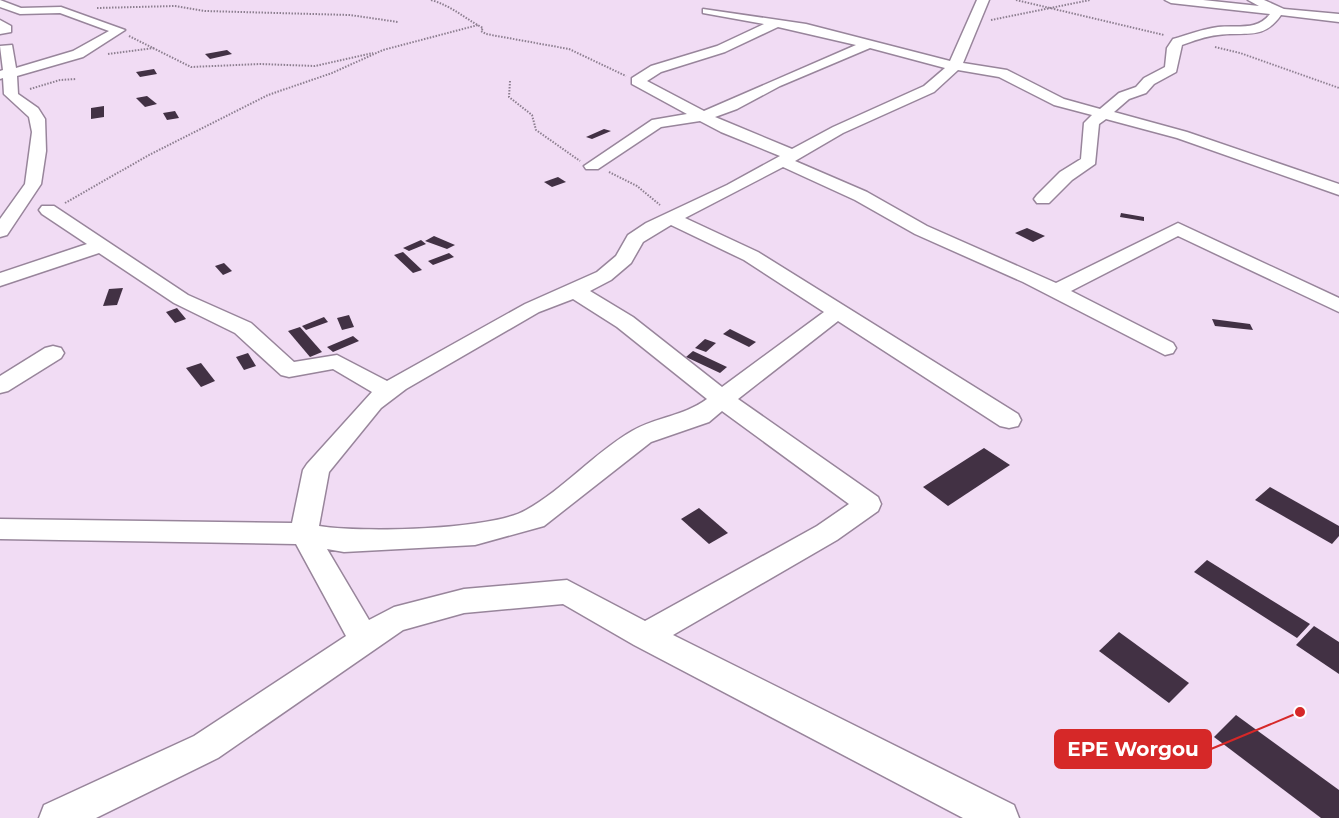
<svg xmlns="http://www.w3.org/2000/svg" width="1339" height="818" viewBox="0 0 1339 818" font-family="Montserrat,sans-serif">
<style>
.building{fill:#423144}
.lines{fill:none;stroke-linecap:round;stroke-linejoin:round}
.minor-casing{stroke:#98859b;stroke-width:3}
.path{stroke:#8d7f90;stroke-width:2;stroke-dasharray:1.5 1.5;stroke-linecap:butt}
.minor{fill:#fff;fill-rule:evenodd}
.leader{fill:none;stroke:#d62828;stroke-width:2}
.callout-dot{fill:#d62828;stroke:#fff;stroke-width:2}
.callout{fill:#d62828;stroke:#d62828;stroke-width:2}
.callout-label{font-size:20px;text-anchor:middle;font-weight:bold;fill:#fff}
</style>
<rect width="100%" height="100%" fill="#f1dcf4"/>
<g class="building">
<polygon points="227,50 232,54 210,59 205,54"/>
<polygon points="154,69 157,74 140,77 136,72"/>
<polygon points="147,96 157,104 145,107 136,98"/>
<polygon points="104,106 104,117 91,119 91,108"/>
<polygon points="175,111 179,118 167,120 163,113"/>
<polygon points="604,129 611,131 592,139 586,137"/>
<polygon points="558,177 566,182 552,187 544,182"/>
<polygon points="1121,213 1144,217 1144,221 1120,217"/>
<polygon points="1027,228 1045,236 1033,242 1015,233"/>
<polygon points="434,236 455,245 447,249 425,241"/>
<polygon points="421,240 426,244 409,251 403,248"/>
<polygon points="403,252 422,270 413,273 394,255"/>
<polygon points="449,253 454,257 433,265 428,261"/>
<polygon points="224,263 232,271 223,275 215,266"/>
<polygon points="123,288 117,305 103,306 109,289"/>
<polygon points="177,308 186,319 175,323 166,312"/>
<polygon points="349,315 354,327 342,330 337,318"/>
<polygon points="324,317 328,322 306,330 302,326"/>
<polygon points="1212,319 1250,324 1253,330 1215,326"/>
<polygon points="300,327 322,352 310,357 288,331"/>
<polygon points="730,329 756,342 749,347 723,334"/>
<polygon points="353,336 359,341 333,352 327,347"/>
<polygon points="705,339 716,343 706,352 695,348"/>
<polygon points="693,351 727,367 720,373 686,357"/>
<polygon points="248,353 256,366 244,370 236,357"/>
<polygon points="201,363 215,381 201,387 186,368"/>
<polygon points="984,448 1010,465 948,506 923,487"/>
<polygon points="1270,487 1339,526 1339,536 1332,544 1255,500"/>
<polygon points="699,508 728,533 709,544 681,519"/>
<polygon points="1207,560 1310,624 1297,638 1194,572"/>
<polygon points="1314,626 1339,642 1339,674 1296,645"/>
<polygon points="1119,632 1189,683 1169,703 1099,651"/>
<polygon points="1236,715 1339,790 1339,818 1321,818 1214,737"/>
</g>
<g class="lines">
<g class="minor-casing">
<g id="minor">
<polygon points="0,0 21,8 61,7 125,30 83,57 17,76 18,94 38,108 45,119 46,151 41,184 7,235 0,237 0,219 25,184 32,132 29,117 4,94 3,78 0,79 0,71 3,70 0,46 12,45 16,68 73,51 109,31 60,13 20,14 0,7"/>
<path d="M 977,0 L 989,0 L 963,63 L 1007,70 L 1064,99 L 1100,109 L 1119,93 L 1136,87 L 1144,78 L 1165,67 L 1167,48 L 1173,39 C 1187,35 1203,29 1218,27 C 1238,25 1257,31 1270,14 L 1171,3 L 1165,0 L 1203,0 L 1259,6 L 1248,0 L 1264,0 L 1284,9 L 1339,14 L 1339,22 L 1281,15 C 1263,41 1245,31 1218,35 C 1206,36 1193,41 1182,45 L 1176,72 L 1154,84 L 1146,93 L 1129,99 L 1114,112 L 1187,132 L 1339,184 L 1339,195 L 1177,138 L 1106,119 L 1099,124 L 1095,164 L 1072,180 L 1049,203 L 1037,203 L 1034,199 L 1037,195 L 1060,172 L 1081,159 L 1084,123 L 1092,115 L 1054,105 L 999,77 L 958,70 L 934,92 L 843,133 L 795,161 L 867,192 L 927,226 L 1056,283 L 1178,223 L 1339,298 L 1339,312 L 1178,236 L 1071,291 L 1173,343 L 1176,348 L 1173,353 L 1165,355 L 1023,282 L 915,234 L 855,200 L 783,167 L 685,218 L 758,252 L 1018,414 L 1021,420 L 1018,426 L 1009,428 L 1000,426 L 838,321 L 738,399 L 878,497 L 881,504 L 878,511 L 837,540 L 673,635 L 1014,805 L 1019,818 L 963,818 L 634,645 L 563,604 L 464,613 L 403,630 L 218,758 L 96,818 L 39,818 L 44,805 L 194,736 L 346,636 L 296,544 L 0,539 L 0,519 L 292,523 L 303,470 L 307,464 L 372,392 L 333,369 L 289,377 L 281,375 L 235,333 L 174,303 L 99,253 L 0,286 L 0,273 L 87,244 L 42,214 L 39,210 L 42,206 L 54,206 L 188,295 L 251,323 L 294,362 L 337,355 L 387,381 L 525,304 L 597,272 L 616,256 L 628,235 L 646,223 L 727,185 L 780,156 L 721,132 L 700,121 L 661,127 L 598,169 L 586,169 L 584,166 L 652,120 L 687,114 L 632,84 L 632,78 L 651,66 L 717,46 L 764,24 L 703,13 L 703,9 L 806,24 L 950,61 ZM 778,27 L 856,45 L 704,111 L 647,81 L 661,72 L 725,52 ZM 870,48 L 945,68 L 924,86 L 833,127 L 792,149 L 715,117 L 737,109 L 780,86 ZM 671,225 L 744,260 L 824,312 L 722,387 L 633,317 L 590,291 L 611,280 L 631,263 L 643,242 ZM 573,299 L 617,327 L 707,399 C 684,416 656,417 632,431 C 594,453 564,489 526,510 C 492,530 360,533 319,526 L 329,472 L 381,408 L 406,389 L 539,312 ZM 722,411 L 849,504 L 817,526 L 645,621 L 567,580 L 464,589 L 394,607 L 369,620 L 327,549 L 344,552 L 475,545 L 544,526 L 651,442 L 709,422 Z"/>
<polygon points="0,20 11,26 11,32 0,34"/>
<polygon points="53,346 61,348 64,353 61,358 8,391 0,393 0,376 45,348"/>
</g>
</g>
<g class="path">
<path d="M 431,0 C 452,6 464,18 483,28 L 481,31 L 486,34 L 569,49 L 626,76"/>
<polyline points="1016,0 1164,35"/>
<polyline points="97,8 175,6 205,11 350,15 398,22"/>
<polyline points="991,20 1090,0"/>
<polyline points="129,36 191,67 260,64 315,66 373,53"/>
<polyline points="1215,47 1240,53 1339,88"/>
<polyline points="108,54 154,48"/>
<polyline points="510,81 509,97 532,115 536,130 580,161"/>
<polyline points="30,89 60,80 76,79"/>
<polyline points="609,172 637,186 660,205"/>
<polyline points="65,203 149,155 268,95 332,73 383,50 478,25"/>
</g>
<use href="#minor" class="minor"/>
</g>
<path class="leader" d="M1300 712L1211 749"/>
<circle class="callout-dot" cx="1300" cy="712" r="6"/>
<rect class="callout" x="1055" y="730" width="156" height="38" rx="6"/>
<g class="callout-label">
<text x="1133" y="756">EPE Worgou</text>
</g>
</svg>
